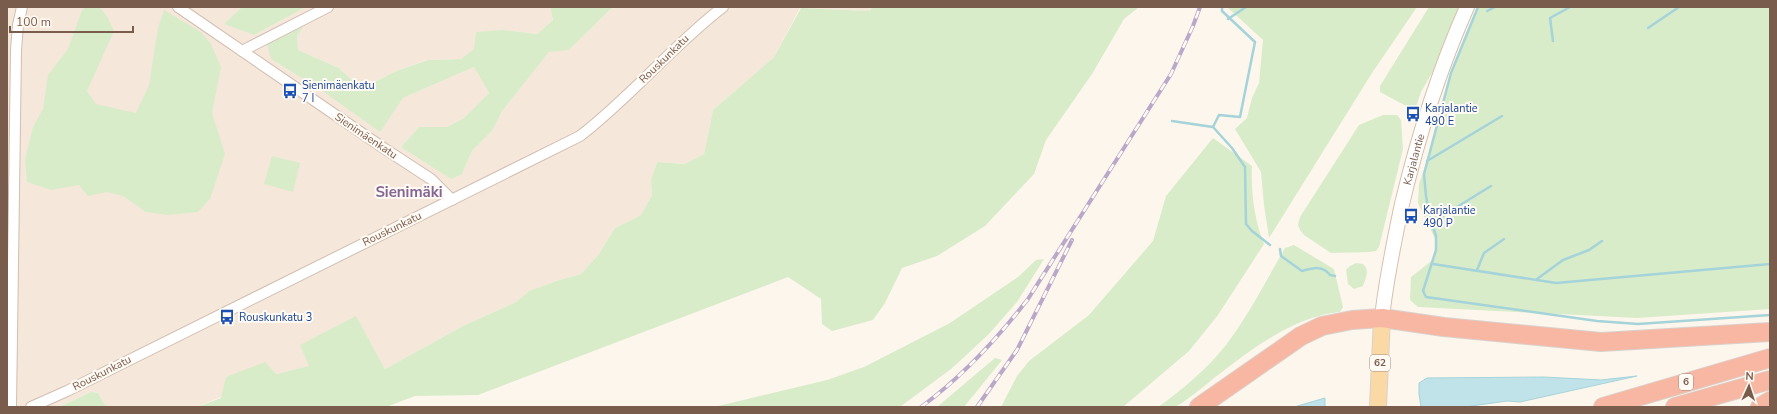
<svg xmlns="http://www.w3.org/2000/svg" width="1777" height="414" viewBox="0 0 1777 414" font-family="'Nunito Sans',sans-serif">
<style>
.residential{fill:#f5e8da}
.green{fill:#d8ecc9}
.water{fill:#bfe3e8;stroke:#a5d3da}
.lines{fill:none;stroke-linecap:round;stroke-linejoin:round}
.stream{stroke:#a5d3da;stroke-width:2.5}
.minor-casing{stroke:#d1beb0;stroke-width:12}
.secondary-casing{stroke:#d6c0b0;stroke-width:16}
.primary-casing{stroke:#dad1cd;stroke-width:18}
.motorway-casing{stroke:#dad1cd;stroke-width:20}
.minor{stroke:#fff;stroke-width:10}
.secondary{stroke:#fff;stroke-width:14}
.primary{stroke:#fbd9a5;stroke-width:16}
.motorway{stroke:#f7b7a3;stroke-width:18}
.rail-casing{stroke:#b9a8c9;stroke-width:4}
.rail{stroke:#fffaf3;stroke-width:2.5;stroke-dasharray:8;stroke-linecap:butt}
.labels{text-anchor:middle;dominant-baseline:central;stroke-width:4;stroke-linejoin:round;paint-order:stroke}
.shield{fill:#fffaf3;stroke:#a28b7f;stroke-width:1}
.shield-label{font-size:10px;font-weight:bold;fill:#7a5c4d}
.street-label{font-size:11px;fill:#7a5c4d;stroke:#fffaf3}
.transit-label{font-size:11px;fill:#164399;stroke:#fffaf3;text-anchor:start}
.district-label{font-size:15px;font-weight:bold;fill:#846695;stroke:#fffaf3}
</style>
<rect width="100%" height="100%" fill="#fdf6ec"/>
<polygon class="residential" points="7,7 242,7 225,24 254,35 306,7 550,7 553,20 537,34 503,30 461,59 427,60 396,71 361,89 339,68 298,50 297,36 302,28 271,59 324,92 403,98 474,67 489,93 464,118 447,127 419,127 401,147 427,163 462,174 472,151 492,131 503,110 549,52 569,50 613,7 872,7 870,11 800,8 774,57 713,110 704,154 686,164 657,162 651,180 652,195 641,215 615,228 599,254 581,274 559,280 529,291 516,302 463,326 385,369 356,317 310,366 276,374 197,407 106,407 98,393 91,392 59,407 7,407"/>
<g class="green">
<polygon points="86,7 99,7 107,16 114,31 87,91 96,104 136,113 149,85 158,28 164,10 201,32 211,44 221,67 212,113 225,154 210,199 198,212 167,215 146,212 123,196 107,192 88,196 79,185 51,190 27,182 25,160 33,127 43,109 48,75 68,49 82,10"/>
<polygon points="242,7 306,7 254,35 224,24"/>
<polygon points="550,7 613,7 569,50 549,52 503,110 492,131 472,151 462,174 451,179 401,147 419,127 447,127 464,118 489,93 474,67 403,98 380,132 324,92 271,59 267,44 303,27 297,36 298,50 339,68 361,89 396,71 428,60 461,59 474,49 476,32 503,30 537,34 553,20"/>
<polygon points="872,7 1139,7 1124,19 1092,74 1046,140 1034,174 985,226 937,256 902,268 885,303 873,320 832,331 822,324 821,299 788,277 478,395 415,396 386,407 197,407 221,398 226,377 265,362 276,374 309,366 300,345 356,316 385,369 463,326 516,302 529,291 559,280 581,274 599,254 615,228 641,215 652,195 651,180 657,162 685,164 704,154 713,110 774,57 801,8 870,11"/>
<polygon points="1227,7 1417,7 1372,73 1269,238 1264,205 1261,172 1235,129 1247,118 1252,98 1259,83 1263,40"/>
<polygon points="1429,7 1460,7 1432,73 1421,92 1416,107 1410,108 1380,92 1380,86"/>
<polygon points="1478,7 1770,7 1770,309 1637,318 1418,307 1410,300 1411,277 1434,259 1436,250 1436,241 1418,203 1419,184 1425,167 1451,73"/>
<polygon points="1383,115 1397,115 1401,120 1403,149 1379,247 1376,251 1369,252 1331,253 1304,235 1300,230 1298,225 1300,217 1359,125"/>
<path d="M 1213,138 L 1252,166 C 1251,194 1254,218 1264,244 L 1218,315 L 1189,351 L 1123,407 L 1001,407 L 1017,376 L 1029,361 L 1089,315 L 1153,241 L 1166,196 Z"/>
<polygon points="272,156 300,163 293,192 264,184"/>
<path d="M 1294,245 L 1334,269 L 1343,307 L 1340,312 C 1293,317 1255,347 1218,375 C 1210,381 1181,406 1174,407 C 1169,408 1163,407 1158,407 C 1182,390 1208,368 1226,345 C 1248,316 1267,279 1285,248 Z"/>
<polygon points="1044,259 1017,302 988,335 951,369 900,407 714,407 827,380 864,367 950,323 1018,277 1036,260"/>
<path d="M 1356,263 L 1363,264 C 1370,270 1366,278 1363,286 L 1354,289 L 1348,284 L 1346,270 L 1350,266 Z"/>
<polygon points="995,358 1002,360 964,407 937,407"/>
<polygon points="91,392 98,393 106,407 59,407"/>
</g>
<g class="water">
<polygon points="1637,376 1520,402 1507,401 1464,407 1421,407 1419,394 1419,383 1427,378 1544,377 1601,380"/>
<polygon points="1325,398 1325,407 1294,407"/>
</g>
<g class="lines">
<g class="stream">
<polyline points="1478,7 1451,73 1424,174 1426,196 1430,218 1436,236 1436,250 1423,291 1426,297 1597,321 1638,324 1770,315"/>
<polyline points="1487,11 1495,7"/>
<polyline points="1228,19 1246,7"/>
<polyline points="1648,28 1679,7"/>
<polyline points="1553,41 1550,18 1570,7"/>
<polyline points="1172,121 1213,127 1232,148 1245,167 1246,224 1252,231 1270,245"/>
<polyline points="1213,127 1219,115 1240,117 1255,42 1222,11 1222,7"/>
<polyline points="1427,161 1502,116"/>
<polyline points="1431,223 1491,186"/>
<path d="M 1280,249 L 1281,256 L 1302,271 C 1313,268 1323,265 1330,275 L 1335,276"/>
<polyline points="1433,264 1556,283 1770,264"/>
<polyline points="1477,270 1484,253 1504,239"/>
<polyline points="1537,279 1563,260 1589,250 1602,241"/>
</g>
<g class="minor-casing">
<g id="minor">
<polyline points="178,7 385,149 431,179 452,200"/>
<polyline points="242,51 328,7"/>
<polyline points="11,407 16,50 18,25 22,7"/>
<path d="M 31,407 L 67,391 L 580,136 C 631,97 672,46 723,7"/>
</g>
</g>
<g class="secondary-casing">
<g id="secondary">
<path id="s1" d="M 1382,318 C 1386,279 1394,242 1402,204 C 1418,137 1439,70 1467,7"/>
</g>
</g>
<g class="primary-casing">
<polyline id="primary" points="1378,407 1382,318"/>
</g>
<g class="motorway-casing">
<g id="motorway">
<polyline points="1199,407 1301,336 1322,326 1352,320 1382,318 1444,327 1601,342 1770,332"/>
<polyline points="1603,407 1770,358"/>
<polyline points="1675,407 1770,380"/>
<polyline points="1760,407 1770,401"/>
</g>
</g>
<use href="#minor" class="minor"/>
<use href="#secondary" class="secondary"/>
<use href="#primary" class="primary"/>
<use href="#motorway" class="motorway"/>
<g class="rail-casing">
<g id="rail">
<path d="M 921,407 C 962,377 997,339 1028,299 L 1171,74 L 1193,26 L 1200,7"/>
<polyline points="977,407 1017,350 1072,240"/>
</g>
</g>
<use href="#rail" class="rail"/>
</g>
<defs>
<g id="bus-bare" transform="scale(1.2)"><path d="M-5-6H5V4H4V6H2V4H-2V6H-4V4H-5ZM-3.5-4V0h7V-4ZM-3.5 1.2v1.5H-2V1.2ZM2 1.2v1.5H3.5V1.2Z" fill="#1a4fb4" stroke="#fffaf3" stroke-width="2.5" paint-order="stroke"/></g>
</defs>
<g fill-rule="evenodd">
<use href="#bus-bare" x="290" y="91"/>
<use href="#bus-bare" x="1413" y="114"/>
<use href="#bus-bare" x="1411" y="216"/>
<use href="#bus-bare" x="227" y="317"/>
</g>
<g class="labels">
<g class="shield">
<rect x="1370" y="355" width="20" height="16" rx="3"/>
<rect x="1679" y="374" width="14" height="16" rx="3"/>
</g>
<g class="shield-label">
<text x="1380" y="363">62</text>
<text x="1686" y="382">6</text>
</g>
<g class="street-label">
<text transform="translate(664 59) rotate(-44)">Rouskunkatu</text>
<text transform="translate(366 136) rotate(34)">Sienimäenkatu</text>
<text stroke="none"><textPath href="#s1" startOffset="162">Karjalantie</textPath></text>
<text transform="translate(392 229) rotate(-26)">Rouskunkatu</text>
<text transform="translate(102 373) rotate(-27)">Rouskunkatu</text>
</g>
<g class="transit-label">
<text x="302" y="85">Sienimäenkatu<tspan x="302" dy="13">7 I</tspan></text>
<text x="1425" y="108">Karjalantie<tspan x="1425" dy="13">490 E</tspan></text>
<text x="1423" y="210">Karjalantie<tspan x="1423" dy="13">490 P</tspan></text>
<text x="239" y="317">Rouskunkatu 3</text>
</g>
<g class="district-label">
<text x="409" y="192">Sienimäki</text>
</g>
</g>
<rect width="1777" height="414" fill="none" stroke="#7a5c4d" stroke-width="16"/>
<g transform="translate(1749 386) rotate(3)" stroke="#fffaf3" stroke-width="3" paint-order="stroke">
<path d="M0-3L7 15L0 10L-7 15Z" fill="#7a5c4d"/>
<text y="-6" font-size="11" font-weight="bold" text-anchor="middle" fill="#7a5c4d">N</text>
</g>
<path d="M10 26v6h123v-6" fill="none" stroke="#7a5c4d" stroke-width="2"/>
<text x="16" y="26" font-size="12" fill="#7a5c4d" stroke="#fffaf3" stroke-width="3" paint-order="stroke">100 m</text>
</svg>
